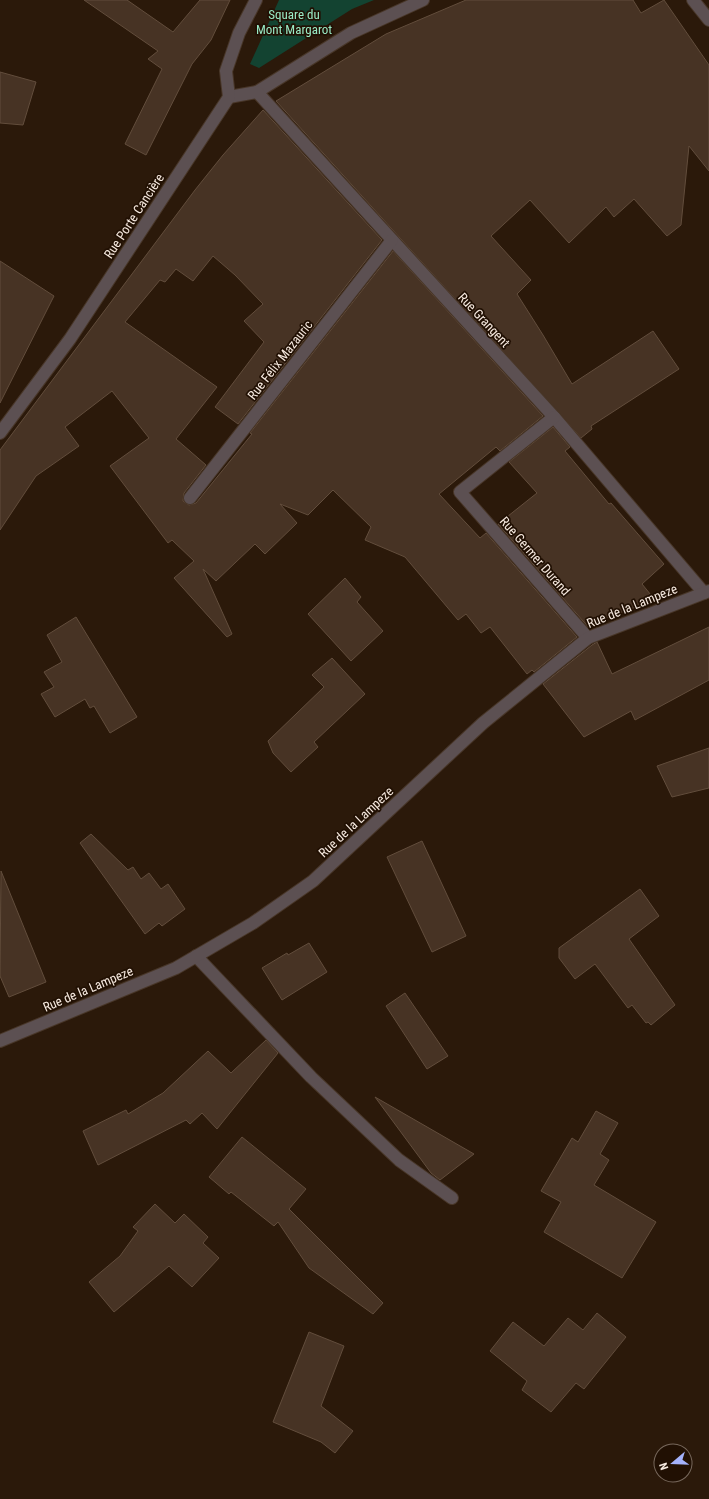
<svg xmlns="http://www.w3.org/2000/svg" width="709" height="1499" viewBox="0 0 709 1499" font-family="'Roboto Condensed',sans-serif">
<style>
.green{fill:#134331}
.building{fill:#473324;stroke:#624d3c}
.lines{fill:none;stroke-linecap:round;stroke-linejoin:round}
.minor-casing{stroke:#483628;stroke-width:14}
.minor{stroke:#5c5052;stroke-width:12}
.labels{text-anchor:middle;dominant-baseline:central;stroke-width:3.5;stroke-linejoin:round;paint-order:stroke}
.park-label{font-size:13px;fill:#99eac5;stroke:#211003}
.street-label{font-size:13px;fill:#f8ebe1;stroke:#211003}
</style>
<rect width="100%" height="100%" fill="#2b190a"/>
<polygon class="green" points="279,0 374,0 352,9 259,68 250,64"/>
<g class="building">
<polygon points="84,0 127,0 173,32 200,0 230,0 211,40 192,64 146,155 125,144 162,69 148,59 158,51"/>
<polygon points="466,0 633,0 641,13 664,0 709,65 709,171 689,146 681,225 667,236 634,199 614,217 606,207 569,243 530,200 491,236 531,280 517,294 543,335 572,384 653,331 679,369 591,426 592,429 581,438 276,101 386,34"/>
<polygon points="0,72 36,82 23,125 0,123"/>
<polygon points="263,110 382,240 238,424 215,407 264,342 244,321 263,304 235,275 213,256 193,281 176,269 165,282 160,280 125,322 217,387 176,439 206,465 184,493 183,501 189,505 196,503 252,434 250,433 393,251 543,416 500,451 496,447 439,494 480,538 486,533 577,637 534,672 532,670 527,674 490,627 481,633 466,614 458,620 405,557 365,540 371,527 333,490 308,515 280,504 297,523 265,554 255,544 216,581 203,569 232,634 227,637 174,578 194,561 172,540 168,543 110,466 149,438 112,391 65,427 79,446 36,476 0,530 0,450 195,190 223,155"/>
<polygon points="0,261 54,296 0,403"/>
<polygon points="553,427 570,447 565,451 609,504 611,503 664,564 642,584 655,600 589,624 590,629 498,524 537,493 509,462"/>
<polygon points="345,578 361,597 357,602 383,631 351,661 308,614"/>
<polygon points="76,617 137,717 110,733 94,706 90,708 85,699 55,717 41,694 54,687 44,672 62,662 47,635"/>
<polygon points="709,627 709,680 635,720 631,711 584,737 543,684 592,645 597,642 612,674"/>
<polygon points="332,658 365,694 314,742 318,747 291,772 273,753 268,741 324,687 312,675"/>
<polygon points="709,748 709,788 672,797 657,766"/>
<polygon points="91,834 128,870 133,867 141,879 149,873 161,889 168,884 185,909 162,926 159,923 145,934 80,843"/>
<polygon points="422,841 466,936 432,952 387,857"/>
<polygon points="1,871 46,982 9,997 0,976"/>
<polygon points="640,889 659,916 629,939 675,1005 651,1025 648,1022 646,1023 632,1005 628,1008 595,964 575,979 559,958 559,948"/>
<polygon points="309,943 327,972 282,1000 262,968 287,953 288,955"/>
<polygon points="405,993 448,1056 427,1069 386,1006"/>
<polygon points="266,1040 278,1053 217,1129 202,1113 190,1124 186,1120 98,1165 83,1131 126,1110 128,1114 163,1093 208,1051 231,1073"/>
<polygon points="375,1097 474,1154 440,1180 431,1173"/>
<polygon points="596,1111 618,1123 600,1154 609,1160 594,1185 656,1222 622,1278 544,1232 561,1202 541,1191 572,1138 578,1142"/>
<polygon points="242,1137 306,1189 289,1209 383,1303 373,1314 309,1268 278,1222 274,1226 231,1192 229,1194 209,1177"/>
<polygon points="155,1204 175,1223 184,1214 208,1237 203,1243 219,1258 192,1287 169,1266 114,1312 89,1282 120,1256 138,1231 133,1227"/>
<polygon points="597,1313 626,1337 584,1389 576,1383 551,1412 522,1390 527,1381 490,1351 513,1322 544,1346 568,1318 583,1330"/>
<polygon points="309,1332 344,1346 321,1406 353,1431 335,1453 321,1442 273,1422"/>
</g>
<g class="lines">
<g class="minor-casing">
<g id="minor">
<polyline points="693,0 709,20"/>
<polyline points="257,92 351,33 423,0"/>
<polyline points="229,97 257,92 554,417 704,593"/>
<polyline points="554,417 460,492 588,638"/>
<polyline points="0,433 70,339 229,97 226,71 239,33 256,0"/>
<polyline points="190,498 392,240"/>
<polyline points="196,956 311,1077 399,1160 452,1198"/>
<polyline points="0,1041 176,968 253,923 313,881 483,723 588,638 709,591"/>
</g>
</g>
<use href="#minor" class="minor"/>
</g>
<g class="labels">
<g class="park-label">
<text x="294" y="14">Square du<tspan x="294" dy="15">Mont Margarot</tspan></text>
</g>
<g class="street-label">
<text transform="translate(134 216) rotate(-57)">Rue Porte Cancière</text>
<text transform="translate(484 320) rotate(47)">Rue Grangent</text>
<text transform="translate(280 360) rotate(-52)">Rue Félix Mazauric</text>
<text transform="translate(535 556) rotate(49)">Rue Germer Durand</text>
<text transform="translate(632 606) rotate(-22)">Rue de la Lampeze</text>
<text transform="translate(356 822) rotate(-43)">Rue de la Lampeze</text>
<text transform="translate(88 989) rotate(-23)">Rue de la Lampeze</text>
</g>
</g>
<g transform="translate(673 1463) rotate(251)"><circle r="19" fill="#211003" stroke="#77685c"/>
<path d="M0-3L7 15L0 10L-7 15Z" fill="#a4b2fc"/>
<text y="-6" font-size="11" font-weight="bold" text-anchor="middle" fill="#f8ebe1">N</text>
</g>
</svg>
